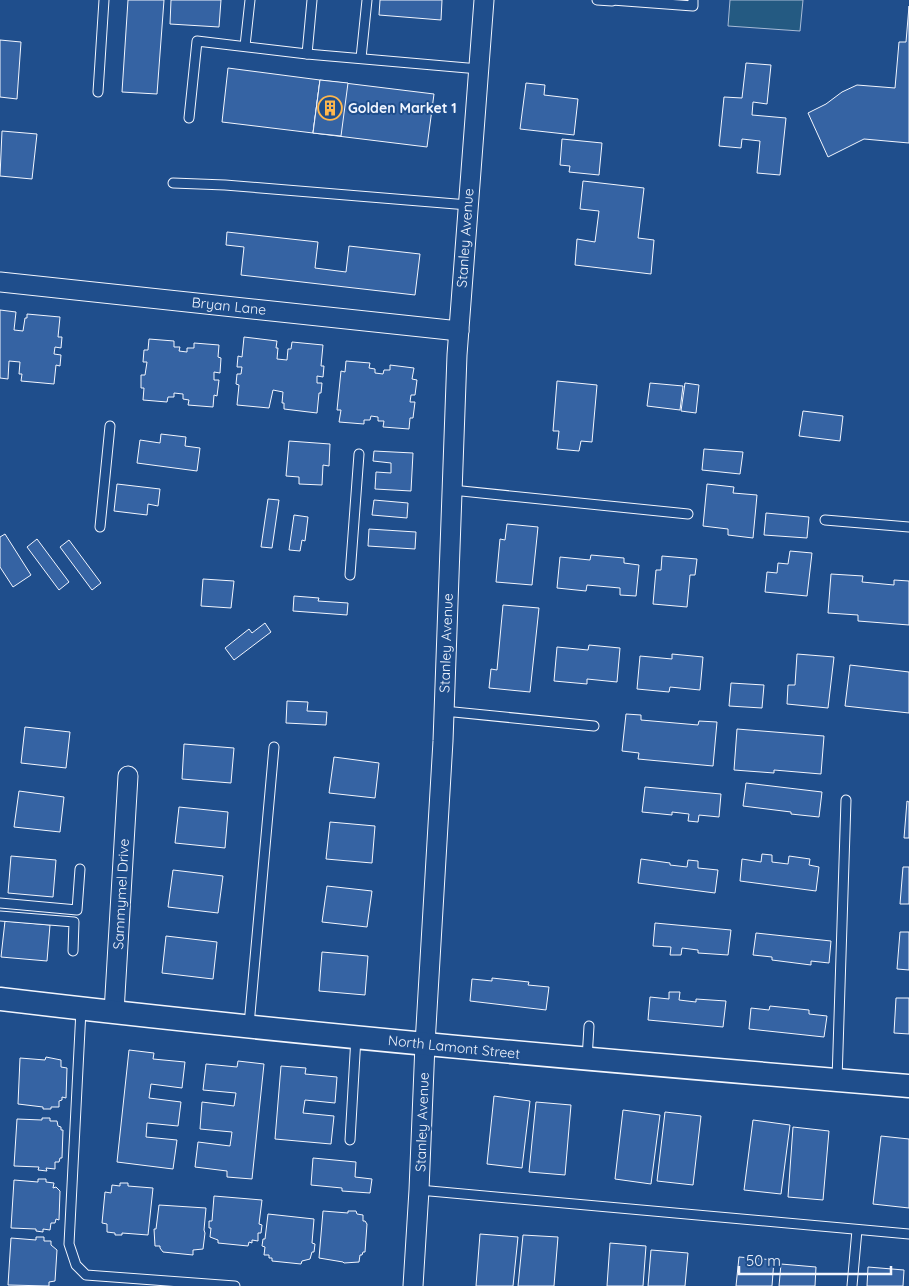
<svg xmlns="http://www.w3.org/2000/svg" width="909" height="1286" viewBox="0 0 909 1286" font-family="Quicksand,sans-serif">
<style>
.green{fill:#245a82;stroke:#a8bbd7}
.building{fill:#3563a3;stroke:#f2f6ff}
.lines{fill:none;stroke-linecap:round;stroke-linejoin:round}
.service-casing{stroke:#f2f6ff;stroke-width:11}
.minor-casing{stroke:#f2f6ff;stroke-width:21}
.tertiary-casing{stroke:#f2f6ff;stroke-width:25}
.service{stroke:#1f4e8c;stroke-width:9}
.minor{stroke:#1f4e8c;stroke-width:19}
.tertiary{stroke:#1f4e8c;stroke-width:22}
.labels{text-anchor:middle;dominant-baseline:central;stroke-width:4;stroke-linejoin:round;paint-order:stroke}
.poi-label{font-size:14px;font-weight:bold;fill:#f2f6ff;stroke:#1f4e8c;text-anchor:start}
.street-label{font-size:14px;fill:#f2f6ff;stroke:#1f4e8c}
</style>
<rect width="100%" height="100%" fill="#1f4e8c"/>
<polygon class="green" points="730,0 803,0 800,31 728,26"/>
<g class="building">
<polygon points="128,0 164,0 157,94 122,92"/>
<polygon points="171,0 221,0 219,27 170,24"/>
<polygon points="380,0 442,0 441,20 379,15"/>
<polygon points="909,6 909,143 864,139 828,157 808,113 826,104 842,92 857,85 895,88 899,42 906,42"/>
<polygon points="0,40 21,42 17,99 0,97"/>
<polygon points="746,63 771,65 767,104 753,102 752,115 786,118 780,175 757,173 760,141 742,139 741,148 719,146 724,97 742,98"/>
<polygon points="228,68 320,80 313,133 222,122"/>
<polygon points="320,80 434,94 427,147 313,133"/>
<polygon points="320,80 348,83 341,136 313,133"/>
<polygon points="526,83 545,85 544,95 578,99 574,135 520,129"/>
<polygon points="2,131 37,134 32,179 0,176"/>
<polygon points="562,139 602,143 599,175 569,172 570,166 560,165"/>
<polygon points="583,181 644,188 638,238 654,240 651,274 575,265 577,239 595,242 599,211 580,209"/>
<polygon points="227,232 318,242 315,268 346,272 349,246 420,254 415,295 241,275 244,247 226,245"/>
<polygon points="0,310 16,312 14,330 23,331 25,318 27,318 27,314 60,317 58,337 62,337 61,348 55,347 54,354 61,355 60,366 56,365 54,384 21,381 22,374 19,374 20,362 9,361 8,379 0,378"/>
<polygon points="244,337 277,341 276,348 278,348 277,359 287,360 288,349 291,349 292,342 323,345 321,366 324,366 323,377 317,376 317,383 322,383 321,393 319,393 317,413 284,409 284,403 282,403 283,392 273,390 269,408 237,405 239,385 236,384 237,374 241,374 242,367 237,367 238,356 242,357"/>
<polygon points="149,339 174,341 174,347 180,347 179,351 187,352 187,348 194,348 194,343 219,345 218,357 221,358 220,373 214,372 214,380 219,380 217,396 214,395 213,407 188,405 189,400 183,399 183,394 174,393 174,397 168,397 167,402 143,400 144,388 141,388 141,375 145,375 147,362 143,362 144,350 148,350"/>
<polygon points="346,361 370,363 369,368 375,369 375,373 383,374 384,370 390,370 390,365 414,368 412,379 417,380 415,395 411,395 410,402 415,402 413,418 410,418 409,429 383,427 384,421 378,421 378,417 371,416 370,420 364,420 364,424 339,422 341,410 337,410 341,371 345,372"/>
<polygon points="557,381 597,385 592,442 581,441 579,451 557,449 559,431 553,431"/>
<polygon points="650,383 683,386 680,410 647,406"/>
<polygon points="685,383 699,385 696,413 681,411"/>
<polygon points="803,411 843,416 840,441 799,436"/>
<polygon points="161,434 186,437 185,446 200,448 197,471 137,463 140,440 160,443"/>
<polygon points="289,441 330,444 329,466 323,465 322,485 299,484 299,477 286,476"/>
<polygon points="704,449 743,452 740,474 702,470"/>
<polygon points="374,451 413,453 411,491 375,489 376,472 391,473 391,463 373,461"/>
<polygon points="117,484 160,489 158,506 148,504 147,515 114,511"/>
<polygon points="707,484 734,487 733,493 757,495 753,538 728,535 728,529 703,526"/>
<polygon points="268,499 279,500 272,548 261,547"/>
<polygon points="374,500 408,503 407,518 372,515"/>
<polygon points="766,513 809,517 807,538 764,535"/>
<polygon points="294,515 308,517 305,541 302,540 300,551 289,550"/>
<polygon points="507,524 538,527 532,585 496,582 500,539 505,540"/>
<polygon points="369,529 416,532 415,549 368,546"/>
<polygon points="5,534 31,575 13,587 0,567 0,537"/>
<polygon points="37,539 69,582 59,590 27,547"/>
<polygon points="69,540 101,583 92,590 60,547"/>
<polygon points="790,551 812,553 807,596 765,592 767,572 777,573 778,563 788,564"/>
<polygon points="591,555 624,558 624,563 639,565 636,596 620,595 620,588 587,585 586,591 557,588 560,557 590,560"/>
<polygon points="662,556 697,559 695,575 690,575 687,607 653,604 656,570 661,570"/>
<polygon points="831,574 863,576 862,582 894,585 894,580 909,581 909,625 858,621 858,615 828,613"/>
<polygon points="203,579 234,581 231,608 201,606"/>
<polygon points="294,596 319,598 318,601 348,603 347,615 293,611"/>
<polygon points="503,605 539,608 530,692 489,688 491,669 497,670"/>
<polygon points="265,623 271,632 234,660 225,648 249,629 252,633"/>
<polygon points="589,645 620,648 617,682 587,679 587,684 554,681 557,647 588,650"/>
<polygon points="672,654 703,657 700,690 670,687 669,692 637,689 640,656 672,659"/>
<polygon points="797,654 834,657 828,708 787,704 788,685 795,685"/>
<polygon points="850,665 909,672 909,713 845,706"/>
<polygon points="731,683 764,685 762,708 729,706"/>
<polygon points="287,701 308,702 307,711 327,712 326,725 286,723"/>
<polygon points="626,714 641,715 641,720 698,725 699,721 717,722 713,766 638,759 639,753 622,751"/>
<polygon points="25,727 70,732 66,768 21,763"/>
<polygon points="737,729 824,736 821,774 774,770 774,773 734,770"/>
<polygon points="184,744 234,748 231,783 182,779"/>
<polygon points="334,757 379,763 375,798 329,793"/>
<polygon points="746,783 822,792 819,817 791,814 791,812 743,806"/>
<polygon points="645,787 721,794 719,817 699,815 698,822 688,821 689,814 672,812 672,815 642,812"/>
<polygon points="19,791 64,797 60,832 14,827"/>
<polygon points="907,801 909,802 909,838 904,838"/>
<polygon points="179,807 228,812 225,848 175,843"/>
<polygon points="330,822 375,826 372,863 326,859"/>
<polygon points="762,854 772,855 772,862 788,864 789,856 810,859 809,865 819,867 816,891 740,881 742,859 761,862"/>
<polygon points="11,856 56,860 53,897 8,893"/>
<polygon points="641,859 670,863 670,865 687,867 688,860 698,861 698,868 718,870 715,893 638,883"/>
<polygon points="903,867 909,867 909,904 900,904"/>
<polygon points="173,870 223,876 218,913 168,907"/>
<polygon points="327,886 372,891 367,927 322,922"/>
<polygon points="5,921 50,925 47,961 1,957"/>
<polygon points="655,923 731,930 728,955 698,953 698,950 682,948 681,955 670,955 671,947 653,946"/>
<polygon points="900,932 909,932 909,970 897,969"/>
<polygon points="756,933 831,941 829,963 811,961 811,965 772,960 772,957 753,955"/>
<polygon points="166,936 217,942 213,979 162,973"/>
<polygon points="322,952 368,956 365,995 319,991"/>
<polygon points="492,978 529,982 528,985 549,987 546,1010 470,1001 472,979 492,981"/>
<polygon points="669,992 680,992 679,1000 696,1002 696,999 726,1001 723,1027 648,1020 650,997 669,999"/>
<polygon points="896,998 909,998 909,1034 894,1033"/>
<polygon points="770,1006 809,1010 809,1014 827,1016 824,1037 749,1029 751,1008 769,1010"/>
<polygon points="129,1050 154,1053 153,1059 185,1062 182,1088 151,1084 149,1098 181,1102 178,1126 147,1123 146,1137 177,1140 173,1169 117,1162"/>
<polygon points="46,1057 61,1060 61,1067 67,1068 66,1098 62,1097 62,1100 59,1101 59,1107 51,1107 51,1109 43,1109 43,1107 18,1104 20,1058 45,1060"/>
<polygon points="238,1061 264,1064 252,1179 227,1177 227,1171 195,1167 198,1142 230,1146 232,1132 200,1129 202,1102 234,1106 236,1093 203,1090 206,1064 237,1067"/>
<polygon points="281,1066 306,1068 305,1074 337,1077 335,1103 305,1100 303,1113 334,1116 331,1144 275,1139"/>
<polygon points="494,1096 530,1101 522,1168 487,1164"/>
<polygon points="536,1102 571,1105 565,1175 529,1172"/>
<polygon points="623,1110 660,1115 651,1184 615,1179"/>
<polygon points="665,1112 701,1116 693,1185 657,1181"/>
<polygon points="42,1118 50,1118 50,1121 57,1121 58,1126 61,1127 61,1130 63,1130 62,1158 60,1158 59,1162 55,1162 55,1169 46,1168 47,1171 38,1170 39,1167 14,1166 17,1119 42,1120"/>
<polygon points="753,1120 790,1125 781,1194 744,1190"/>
<polygon points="793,1127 829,1131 823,1200 788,1197"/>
<polygon points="881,1136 909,1139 909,1208 873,1204"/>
<polygon points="313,1158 356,1162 355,1177 372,1179 370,1193 342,1191 342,1188 311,1185"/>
<polygon points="38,1179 46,1179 46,1182 54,1183 53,1188 56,1187 60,1191 59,1220 56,1219 55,1223 51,1223 50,1230 43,1229 43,1232 36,1231 36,1229 11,1228 14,1180 38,1182"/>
<polygon points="120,1183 128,1183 128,1186 153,1188 148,1235 122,1233 122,1235 115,1235 115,1233 107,1232 107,1224 102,1223 105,1192 111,1193 112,1185 120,1186"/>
<polygon points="214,1196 262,1200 259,1224 262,1225 261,1233 258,1233 258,1241 252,1240 252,1243 249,1242 248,1246 218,1243 218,1240 210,1237 211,1228 209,1228 209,1221 212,1221"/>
<polygon points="159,1205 206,1208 204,1230 205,1233 203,1249 193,1250 193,1255 163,1252 160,1248 160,1246 155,1246 154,1229 156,1229"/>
<polygon points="323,1211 348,1213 348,1211 356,1211 357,1214 363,1215 363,1221 365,1221 367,1224 365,1252 363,1252 362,1255 360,1255 359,1262 344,1263 343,1262 319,1258"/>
<polygon points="268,1214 314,1219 312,1243 315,1244 314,1252 312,1252 310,1259 302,1261 301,1264 272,1261 272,1258 269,1258 269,1255 264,1255 265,1247 262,1246 263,1239 265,1239"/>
<polygon points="480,1234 518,1237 513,1286 476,1286"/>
<polygon points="523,1235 558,1237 554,1286 518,1286"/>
<polygon points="36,1237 44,1237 44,1241 51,1241 51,1245 57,1250 55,1281 49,1282 49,1286 8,1285 11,1238 36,1240"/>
<polygon points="610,1243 646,1246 643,1286 607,1286"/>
<polygon points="651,1250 688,1253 685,1286 648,1286"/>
<polygon points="739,1257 774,1260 772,1286 736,1286"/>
<polygon points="781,1264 816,1267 815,1286 779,1286"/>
<polygon points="868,1267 904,1270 903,1286 867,1286"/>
</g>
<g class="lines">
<g class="service-casing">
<g id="service">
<polyline points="597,0 612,1"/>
<polyline points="612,0 693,6 693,0"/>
<polyline points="245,46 250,0"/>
<polyline points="307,54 479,69"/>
<polyline points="361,58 367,0"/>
<polyline points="98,92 104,0"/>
<polyline points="189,118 197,41 307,54 312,0"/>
<polyline points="173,183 225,185 468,205"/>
<polyline points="452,490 688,514"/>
<polyline points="825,520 909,527"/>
<polyline points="100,527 110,426"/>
<polyline points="350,575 359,454"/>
<polyline points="444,711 594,726"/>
<polyline points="0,903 77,910 80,869"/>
<polyline points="0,916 74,922 73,951"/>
<polyline points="81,1010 69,1244 76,1265 86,1275 235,1286"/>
<polyline points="249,1025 274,747"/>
<polyline points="587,1059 589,1026"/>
<polyline points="837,1080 846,800"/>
<polyline points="350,1140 356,1037"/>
<polyline points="419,1190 909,1234"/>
<polyline points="852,1286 857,1230"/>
</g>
</g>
<g class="minor-casing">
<g id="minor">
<polyline points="0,282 459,331"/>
<polyline points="114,1012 128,776"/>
<polyline points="413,1286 419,1190 425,1044 443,741 457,355 484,0"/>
</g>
</g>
<g class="tertiary-casing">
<path id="tertiary" d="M 0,999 C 302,1035 606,1061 909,1086"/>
</g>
<use href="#service" class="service"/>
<use href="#minor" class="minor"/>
<use href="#tertiary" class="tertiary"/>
</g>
<defs>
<g id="building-ring" transform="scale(1.25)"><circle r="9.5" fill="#1f4e8c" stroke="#ffb74d" stroke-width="1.5"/><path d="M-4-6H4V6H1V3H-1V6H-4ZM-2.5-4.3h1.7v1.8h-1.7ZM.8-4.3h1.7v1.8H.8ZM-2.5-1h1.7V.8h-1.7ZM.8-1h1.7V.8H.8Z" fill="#ffb74d"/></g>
</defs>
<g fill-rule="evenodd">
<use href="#building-ring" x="330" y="108"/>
</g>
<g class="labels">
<g class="poi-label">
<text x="348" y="108">Golden Market 1</text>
</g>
<g class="street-label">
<text transform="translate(465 238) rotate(-86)">Stanley Avenue</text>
<text transform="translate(229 306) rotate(6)">Bryan Lane</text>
<text transform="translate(446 643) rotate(-88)">Stanley Avenue</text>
<text transform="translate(121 894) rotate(-87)">Sammymel Drive</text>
<text transform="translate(454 1047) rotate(6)">North Lamont Street</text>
<text transform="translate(422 1122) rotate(-88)">Stanley Avenue</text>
</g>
</g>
<path d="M739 1266v8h152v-8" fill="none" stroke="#f2f6ff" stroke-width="2.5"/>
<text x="746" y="1266" font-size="15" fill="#f2f6ff" stroke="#1f4e8c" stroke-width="4" paint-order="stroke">50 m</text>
</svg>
